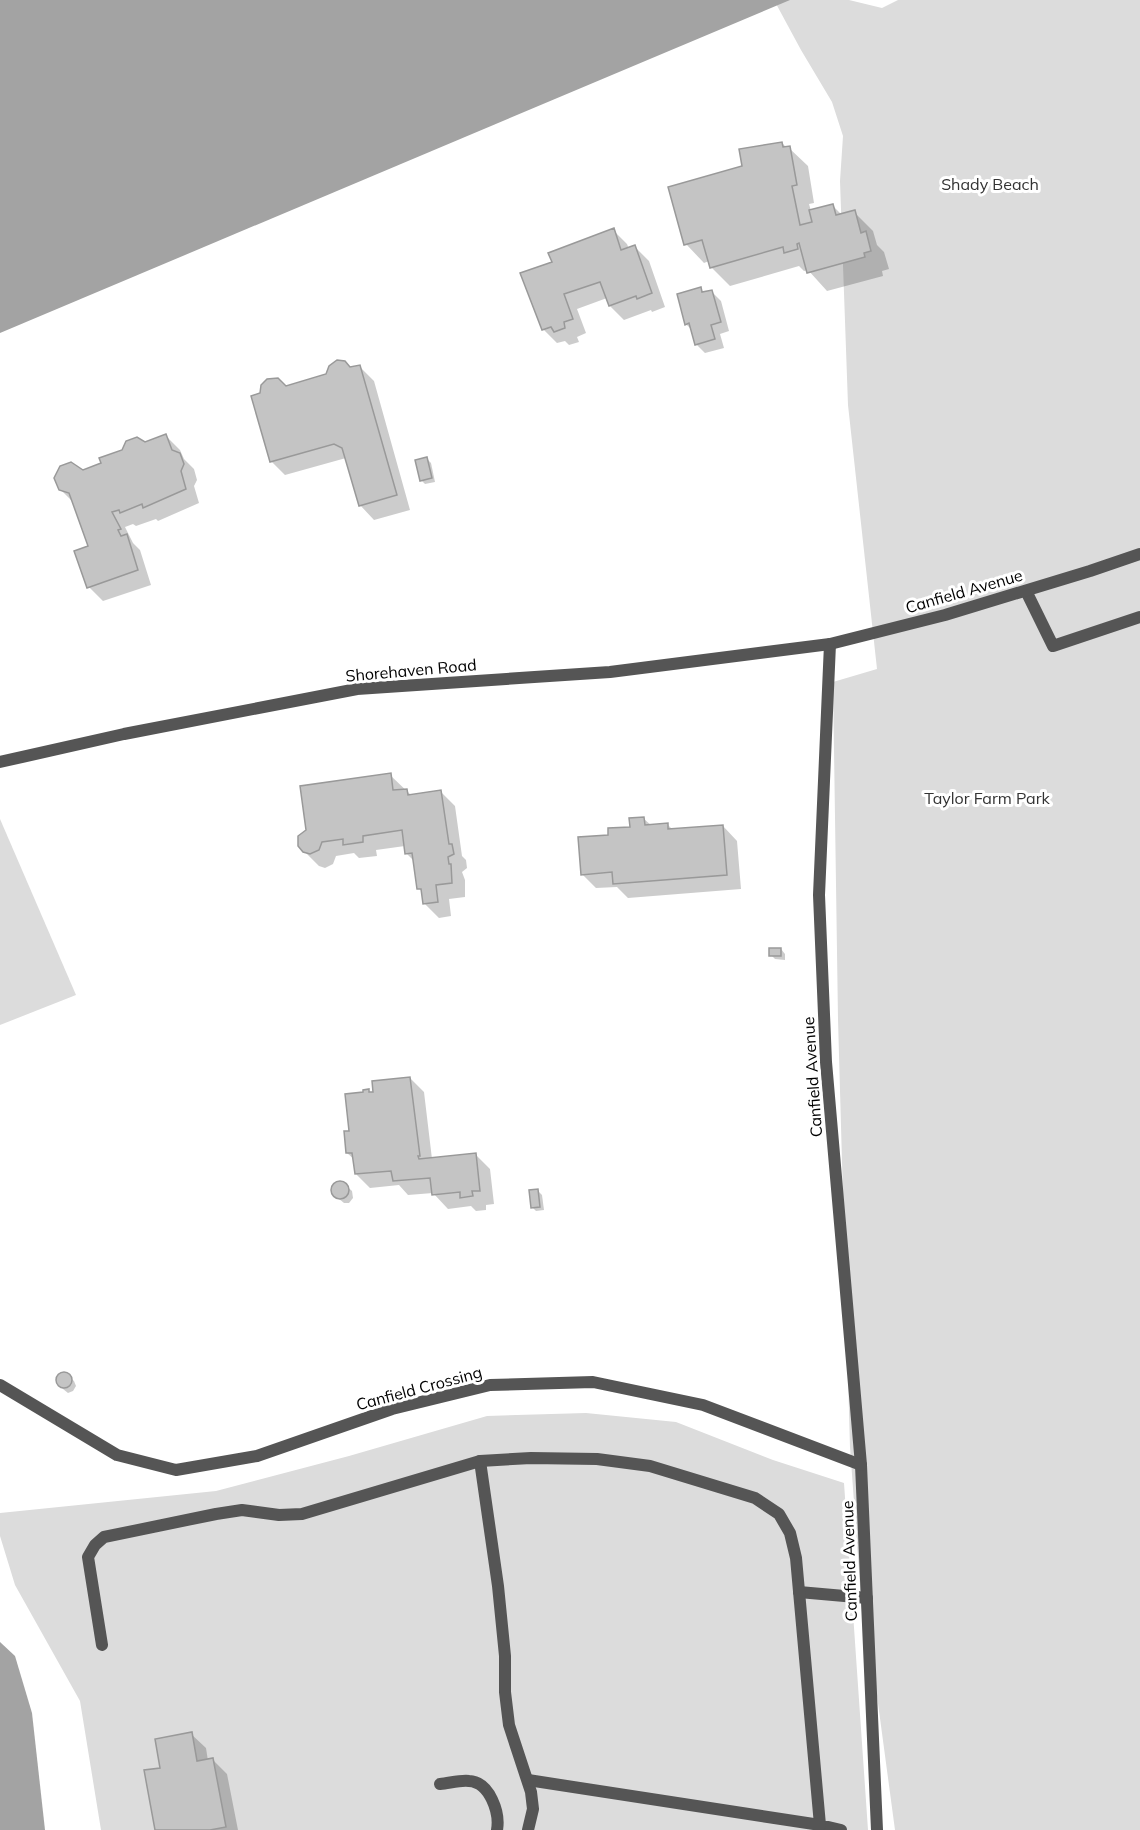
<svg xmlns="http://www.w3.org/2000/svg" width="1140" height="1830" viewBox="0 0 1140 1830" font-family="Mulish,sans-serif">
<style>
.green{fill:#dcdcdc}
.water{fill:#a3a3a3}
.shadow{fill:#0003}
.building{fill:#c4c4c4;stroke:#999;stroke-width:1.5}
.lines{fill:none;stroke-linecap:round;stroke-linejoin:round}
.lane{stroke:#555;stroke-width:12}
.street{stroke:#555;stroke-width:12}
.labels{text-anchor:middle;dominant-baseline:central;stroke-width:6;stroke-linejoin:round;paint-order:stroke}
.park-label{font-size:16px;fill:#333;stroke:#fff}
.street-label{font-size:16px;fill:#000;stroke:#fff}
</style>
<rect width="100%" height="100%" fill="#fff"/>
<g class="green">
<polygon points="774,0 849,0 882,8 898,0 1140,0 1140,1830 895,1830 877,1696 865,1654 850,1447 838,1019 833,682 877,669 848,405 840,181 843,136 832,102 801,50"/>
<polygon points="0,819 76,995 0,1025"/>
<polygon points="586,1413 676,1422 773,1460 844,1483 868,1830 101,1830 80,1701 15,1585 0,1536 0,1513 216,1491 349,1456 487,1416"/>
</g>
<g class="water">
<polygon points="0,0 790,0 0,333"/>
<polygon points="0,1642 15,1656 32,1713 45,1830 0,1830"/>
</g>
<g class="shadow">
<polygon points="782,143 787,148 789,148 808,166 814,203 809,204 811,211 832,205 842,215 854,212 873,231 877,245 884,252 889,269 882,271 883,276 827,291 808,270 804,271 799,266 730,286 711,267 709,261 704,263 686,244 744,167"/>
<polygon points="613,230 627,244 629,249 635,247 649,261 665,307 652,312 651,310 624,320 610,306 607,298 577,309 586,333 577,337 579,342 569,345 565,341 557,343 543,329 554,263"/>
<polygon points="700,289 705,293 711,291 721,301 729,331 720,334 724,348 705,353 696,344 692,330 686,324"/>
<polygon points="359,366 374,381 410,510 374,520 360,505 346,458 285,475 271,461 261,394"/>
<polygon points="166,436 180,450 184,459 194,469 197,480 194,486 199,503 158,521 156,519 136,526 133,524 125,527 133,543 140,550 151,585 103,601 89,587 90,547 75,504 60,489 82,472"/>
<polygon points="427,459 431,463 435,482 425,484 421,480"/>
<polygon points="390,775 412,796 441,792 455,806 462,856 466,860 467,868 462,872 465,880 465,897 449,899 451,916 439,918 425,904 423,893 419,888 415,862 407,854 405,846 376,850 377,856 359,858 354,853 336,856 333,864 325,868 319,866 304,851"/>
<polygon points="644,819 652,826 668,825 673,830 723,826 737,841 741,889 628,898 617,887 596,888 582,874 610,836 631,828"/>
<polygon points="781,949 785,954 785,960 775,959 771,955"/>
<polygon points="410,1078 424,1092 432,1159 476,1155 490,1169 494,1204 486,1205 486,1210 476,1211 471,1206 448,1209 433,1193 408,1195 399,1185 370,1188 356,1174 355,1160 347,1153 350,1132 364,1094 368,1091 371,1093"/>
<polygon points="342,1182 352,1191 353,1198 349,1203 344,1203 333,1194 332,1188 336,1183"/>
<polygon points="538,1191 542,1195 544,1210 536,1211 532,1207"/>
<polygon points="64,1373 74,1381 76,1386 73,1391 68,1393 58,1385 56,1380 59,1375"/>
<polygon points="191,1734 206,1748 208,1761 213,1760 227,1774 238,1830 157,1830 162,1769"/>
</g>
<g class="building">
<polygon points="782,142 783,147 790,146 797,185 792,186 800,225 812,222 809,210 833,204 836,215 855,210 861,233 866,231 871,251 864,253 865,257 807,273 799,243 797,244 798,249 784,253 783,247 710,268 702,240 684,245 668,187 742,166 739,149"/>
<polygon points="614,228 621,250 635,245 652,293 637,299 636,296 609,306 600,282 564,294 573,319 564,322 565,328 554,332 551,327 542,330 520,273 552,262 548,253"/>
<polygon points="701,287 702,292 712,290 721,322 711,325 715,339 695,345 689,323 685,325 677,294"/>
<polygon points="337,360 345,361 350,367 360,365 397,495 359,506 342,448 334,444 270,462 251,396 260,393 261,385 267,379 278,378 286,386 326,374 329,366"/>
<polygon points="166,434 172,450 180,453 184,464 181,471 186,489 143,508 142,504 120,513 119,510 112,512 121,529 118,530 121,536 127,534 138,570 87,588 74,551 88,546 69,493 59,490 54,478 60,466 71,462 83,470 101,463 99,458 122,450 126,441 137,437 145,442"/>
<polygon points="427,457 432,478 420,481 415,460"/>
<polygon points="391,773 393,790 407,789 408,795 441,790 449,844 452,844 454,854 448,857 449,864 451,864 452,883 436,885 438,902 423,904 421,889 417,889 412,853 405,854 402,830 363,836 363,842 343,845 343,839 322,842 319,850 310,854 303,852 298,846 298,836 306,830 300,786"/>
<polygon points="644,817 645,825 668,823 668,829 723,825 727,875 613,884 612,872 581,875 578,837 608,835 608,828 630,827 629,818"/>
<rect x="769" y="948" width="12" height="8"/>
<polygon points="410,1077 420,1156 418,1156 419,1159 476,1153 480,1191 472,1191 473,1196 460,1198 460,1192 432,1195 430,1178 393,1181 391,1171 355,1174 352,1153 346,1153 344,1131 349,1131 345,1094 363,1092 363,1090 369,1089 369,1092 373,1092 372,1081"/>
<circle cx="340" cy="1190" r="9"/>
<polygon points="538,1189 540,1207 531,1208 529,1190"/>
<circle cx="64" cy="1380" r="8"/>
<polygon points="192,1732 197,1761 213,1758 226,1827 210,1830 155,1830 144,1770 160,1768 155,1739"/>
</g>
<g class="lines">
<g class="lane">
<polyline points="1026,591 1053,646 1140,617"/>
<polyline points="480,1461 498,1586 505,1656 505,1692 509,1725 531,1792 533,1809 528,1830"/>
<polyline points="799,1592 867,1598"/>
<polyline points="102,1645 88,1557 95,1545 104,1537 216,1514 242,1510 279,1515 302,1514 480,1461 531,1458 597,1459 650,1466 755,1498 779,1514 790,1533 796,1558 820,1825 841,1830"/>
<polyline points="528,1780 820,1825"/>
<path d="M 440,1784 C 450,1783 460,1780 469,1781 C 490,1782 500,1813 497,1830"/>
</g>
<g class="street">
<polyline points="830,644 819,895 826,1062 861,1465 877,1830"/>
<polyline points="0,762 124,734 357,689 610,672 830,644 945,615 1090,571 1140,554"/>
<polyline points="0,1385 117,1455 176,1470 257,1456 392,1409 490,1385 593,1382 703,1405 861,1465"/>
</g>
</g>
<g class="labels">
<g class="park-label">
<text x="990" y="184">Shady Beach</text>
<text x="987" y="798">Taylor Farm Park</text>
</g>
<g class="street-label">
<text transform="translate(964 591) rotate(-16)">Canfield Avenue</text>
<text transform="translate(411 670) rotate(-5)">Shorehaven Road</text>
<text transform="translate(812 1077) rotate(-94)">Canfield Avenue</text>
<text transform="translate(419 1388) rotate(-15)">Canfield Crossing</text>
<text transform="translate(849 1561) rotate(-92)">Canfield Avenue</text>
</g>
</g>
</svg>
